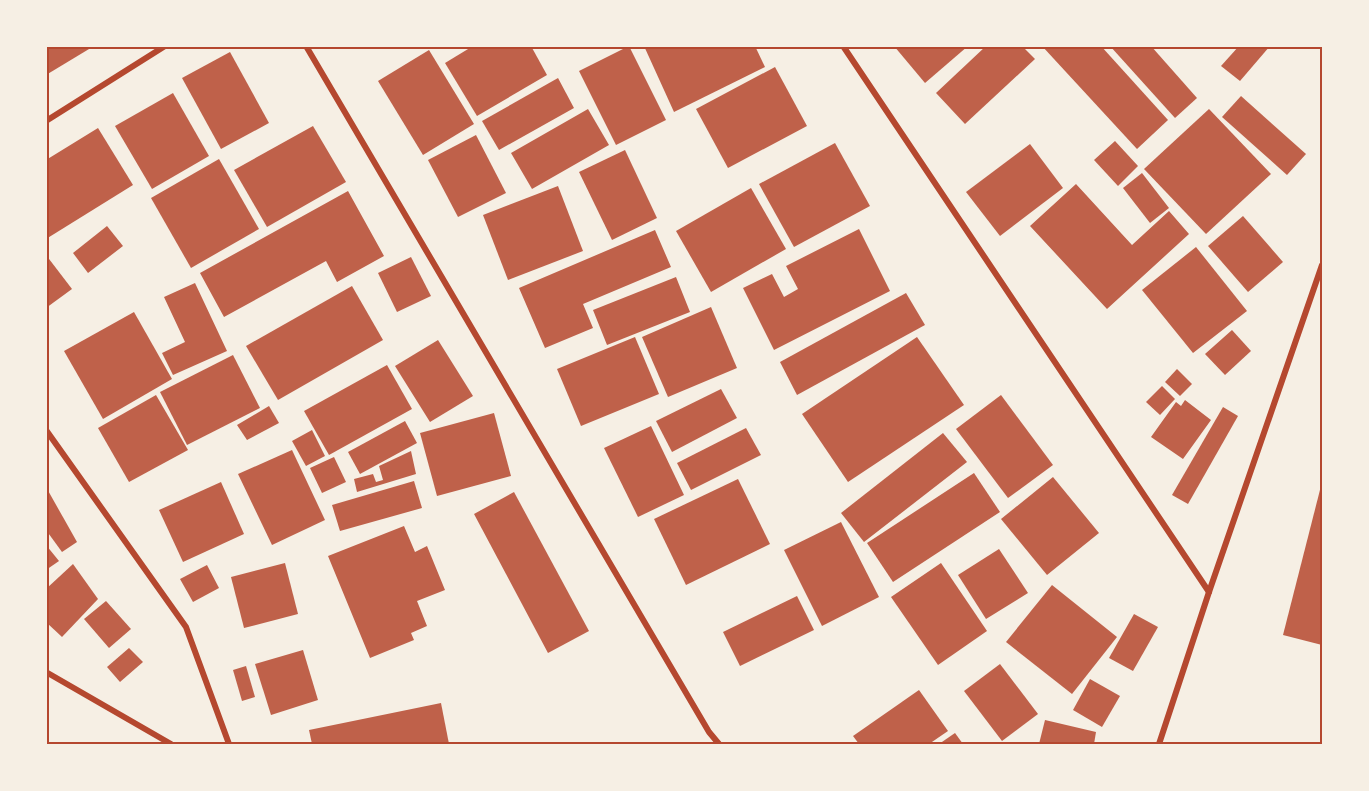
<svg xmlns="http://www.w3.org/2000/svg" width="1369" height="791" viewBox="0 0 1369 791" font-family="'Roboto Condensed',sans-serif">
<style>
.building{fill:#bf614a}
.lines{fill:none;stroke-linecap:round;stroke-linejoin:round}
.minor{stroke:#b5482f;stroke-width:6}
.neatline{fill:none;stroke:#b5482f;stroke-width:2}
</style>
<rect width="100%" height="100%" fill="#f6efe4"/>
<g class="building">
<polygon points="46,46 94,46 46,75"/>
<polygon points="473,46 531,46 547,75 477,116 445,63"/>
<polygon points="629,46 666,120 616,145 579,71"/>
<polygon points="644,46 755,46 765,67 674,112"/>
<polygon points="894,46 968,46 925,83"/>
<polygon points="986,46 1022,46 1035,59 965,124 936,93"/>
<polygon points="1042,46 1101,46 1168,120 1137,149"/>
<polygon points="1110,46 1151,46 1197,98 1175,118"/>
<polygon points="1239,46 1270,46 1240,81 1221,66"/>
<polygon points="429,50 474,124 423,155 378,81"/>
<polygon points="230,52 269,123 221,149 182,78"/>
<polygon points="775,67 807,126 728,168 696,109"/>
<polygon points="558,78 574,108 499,150 482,121"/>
<polygon points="173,93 209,156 152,189 115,126"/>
<polygon points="1241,96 1306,154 1287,175 1222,117"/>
<polygon points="588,109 609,145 532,189 511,153"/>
<polygon points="1209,109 1271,174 1206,234 1144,169"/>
<polygon points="313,126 346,182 267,227 234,170"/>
<polygon points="98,128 133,185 46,239 46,160"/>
<polygon points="476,135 506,193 458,217 428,160"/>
<polygon points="1115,141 1138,166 1118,186 1094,160"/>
<polygon points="835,143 870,206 794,247 759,184"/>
<polygon points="1030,144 1063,188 1000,236 966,192"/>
<polygon points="625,150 657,218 612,240 579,172"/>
<polygon points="219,159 259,229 191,268 151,198"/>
<polygon points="1142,173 1169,208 1150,223 1123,188"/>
<polygon points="1076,184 1132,245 1169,211 1189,234 1107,309 1030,226"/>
<polygon points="558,186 583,251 508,280 483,215"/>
<polygon points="751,188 786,249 711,292 676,231"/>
<polygon points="348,191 384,256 337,282 326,261 224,317 200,273"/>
<polygon points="1243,216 1283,262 1248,292 1208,246"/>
<polygon points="107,226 123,246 88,273 73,253"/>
<polygon points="859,229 890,291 774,350 743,288 772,274 784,297 798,289 786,266"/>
<polygon points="655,230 671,267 583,304 593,328 545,348 519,288"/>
<polygon points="1196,247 1247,311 1193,353 1142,290"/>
<polygon points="46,255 72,289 46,308"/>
<polygon points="411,257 431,296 397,312 378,273"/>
<polygon points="676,277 690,312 607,345 593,310"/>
<polygon points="195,283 227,351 173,375 162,353 185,342 164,297"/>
<polygon points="352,286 383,340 278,400 246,346"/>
<polygon points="906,293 925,325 797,395 780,362"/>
<polygon points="711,307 737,368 668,397 642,337"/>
<polygon points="134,312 172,379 103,419 64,351"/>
<polygon points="1232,330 1251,351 1225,375 1205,354"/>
<polygon points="635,337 659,394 581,426 557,369"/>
<polygon points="917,337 964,405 848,482 802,414"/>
<polygon points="438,340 473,396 430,422 395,366"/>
<polygon points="233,355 260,408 187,445 160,392"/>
<polygon points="387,365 412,409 329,455 304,411"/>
<polygon points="1177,369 1192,384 1180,396 1165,382"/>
<polygon points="1162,386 1175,399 1160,415 1146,402"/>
<polygon points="721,389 737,418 672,452 656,421"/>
<polygon points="156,395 188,450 129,482 98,428"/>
<polygon points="1001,395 1053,465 1008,498 956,429"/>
<polygon points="1185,400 1211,420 1183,459 1151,437 1176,402 1181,406"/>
<polygon points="269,406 279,423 247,440 237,425"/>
<polygon points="1223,407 1238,416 1188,504 1172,495"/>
<polygon points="494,413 511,476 437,496 420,433"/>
<polygon points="405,421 417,443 360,474 348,452"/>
<polygon points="651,426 684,495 638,517 604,448"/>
<polygon points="746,428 761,455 691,490 677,463"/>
<polygon points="312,430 325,456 306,466 292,441"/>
<polygon points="943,433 967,462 864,542 841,513"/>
<polygon points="292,450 325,520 272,545 238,474"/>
<polygon points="411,451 416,474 357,492 354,479 373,474 376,482 383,480 379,466"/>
<polygon points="334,457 346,482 322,493 310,468"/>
<polygon points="974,473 1000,512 893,582 867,543"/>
<polygon points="1053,477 1099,533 1047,575 1001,519"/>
<polygon points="738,479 770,544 686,585 654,519"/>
<polygon points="414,481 422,508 340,531 332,505"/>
<polygon points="221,482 244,534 183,562 159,510"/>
<polygon points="1322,482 1322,645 1283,635"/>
<polygon points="46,487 77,542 62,552 46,530"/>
<polygon points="514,492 589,631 548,653 474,514"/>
<polygon points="841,522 879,597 822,626 784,550"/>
<polygon points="404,526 415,552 427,546 445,590 417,601 427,626 411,633 414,640 370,658 328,556"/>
<polygon points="46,545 59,561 46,570"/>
<polygon points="999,549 1028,593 986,619 958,575"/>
<polygon points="285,563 298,614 244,628 231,577"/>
<polygon points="941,563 987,631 938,665 891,597"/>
<polygon points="73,564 98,599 62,637 46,622 46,589"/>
<polygon points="207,565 219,588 193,602 180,579"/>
<polygon points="1052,585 1117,637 1072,694 1006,642"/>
<polygon points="797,596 814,630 740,666 723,632"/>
<polygon points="106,601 131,629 109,648 84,619"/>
<polygon points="1134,614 1158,627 1133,671 1109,658"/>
<polygon points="129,648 143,662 120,682 107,667"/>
<polygon points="303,650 318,700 271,715 255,664"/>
<polygon points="1000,664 1038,714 1002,741 964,691"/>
<polygon points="246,666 255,697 242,701 233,670"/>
<polygon points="1090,679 1120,696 1102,727 1073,710"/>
<polygon points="919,690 948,731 929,744 859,744 853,736"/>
<polygon points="441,703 449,744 312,744 309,730"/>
<polygon points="1045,720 1096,732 1094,744 1039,744"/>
<polygon points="955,733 963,744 939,744"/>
</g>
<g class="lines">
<g class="minor">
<polyline points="306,46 709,732 719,744"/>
<polyline points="843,46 1209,592"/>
<polyline points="46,121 165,46"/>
<polyline points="46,430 186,627 229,744"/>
<polyline points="46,672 171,744"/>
<polyline points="1159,744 1209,592 1322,265"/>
</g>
</g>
<rect width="1369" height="791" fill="none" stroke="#f6efe4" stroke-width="96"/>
<rect x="48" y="48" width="1273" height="695" class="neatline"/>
</svg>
